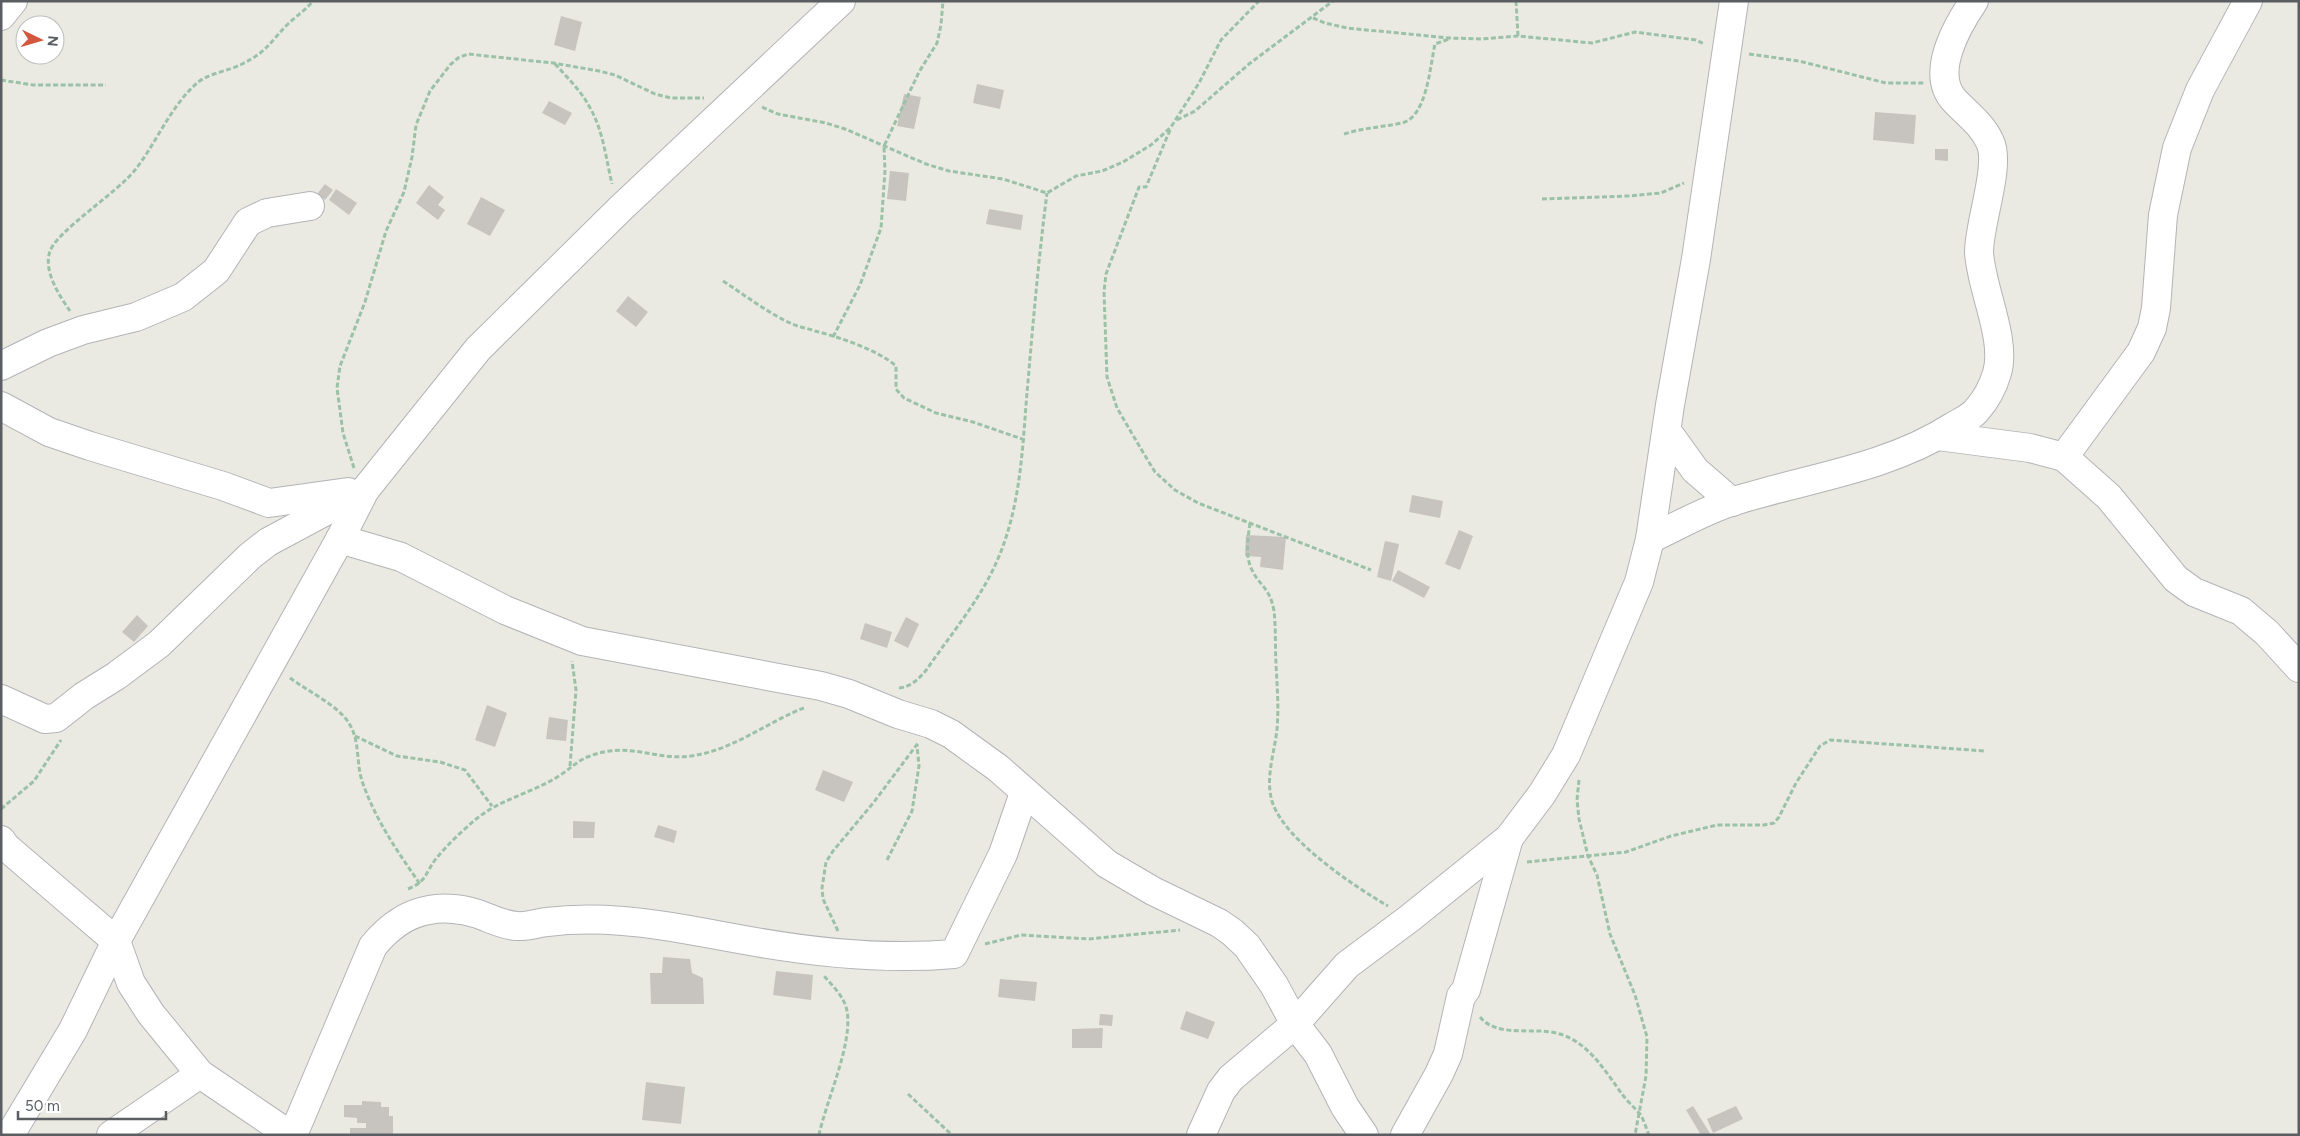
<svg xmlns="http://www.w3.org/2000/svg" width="2300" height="1136" viewBox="0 0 2300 1136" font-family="Figtree,sans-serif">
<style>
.building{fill:#c7c4bf}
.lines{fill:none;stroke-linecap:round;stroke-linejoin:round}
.minor-casing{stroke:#b2b4b8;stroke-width:30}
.path{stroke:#9bc1a8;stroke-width:3;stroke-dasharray:5 2.5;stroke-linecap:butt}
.minor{stroke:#fff;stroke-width:28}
</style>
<rect width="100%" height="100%" fill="#ebeae2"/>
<g class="building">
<polygon points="561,16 582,22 575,51 554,45"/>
<polygon points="977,84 1004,90 1000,109 973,103"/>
<polygon points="904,94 921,97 914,129 897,126"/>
<polygon points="549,101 572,113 565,125 542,113"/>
<polygon points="1875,112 1916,115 1914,144 1873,140"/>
<polygon points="1935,149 1948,149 1948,161 1935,160"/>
<polygon points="890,171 909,173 906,201 887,199"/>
<polygon points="325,184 333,190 325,200 317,194"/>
<polygon points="429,185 444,197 438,205 445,210 438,220 416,203"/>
<polygon points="336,189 357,203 349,215 329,200"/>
<polygon points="481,197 505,210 490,236 467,224"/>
<polygon points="989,209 1023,215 1021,230 986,224"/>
<polygon points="628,296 648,312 636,327 616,311"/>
<polygon points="1412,495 1443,501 1440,518 1409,512"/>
<polygon points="1459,530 1473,536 1460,570 1445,564"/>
<polygon points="1246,535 1286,537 1283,570 1260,567 1261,557 1245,556"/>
<polygon points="1385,541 1399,544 1391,581 1377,577"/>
<polygon points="1398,570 1430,587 1424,598 1392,581"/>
<polygon points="137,615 148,626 134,642 122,632"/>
<polygon points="906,617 919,624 908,648 894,641"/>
<polygon points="865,623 892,632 887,648 860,639"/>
<polygon points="487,705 507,713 495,747 475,740"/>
<polygon points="549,717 568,720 566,741 546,739"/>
<polygon points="823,770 853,782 844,802 815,790"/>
<polygon points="573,821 595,822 594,838 573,838"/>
<polygon points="658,825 677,831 674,843 654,837"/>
<polygon points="663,957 690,959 692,973 703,978 704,1004 651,1004 650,973 662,973"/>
<polygon points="776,971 813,975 811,1000 773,995"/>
<polygon points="1000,979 1037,982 1035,1001 998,997"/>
<polygon points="1186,1011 1215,1022 1208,1039 1180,1029"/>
<polygon points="1100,1014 1113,1015 1112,1026 1099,1025"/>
<polygon points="1103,1028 1102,1048 1072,1048 1072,1029"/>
<polygon points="646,1082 685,1087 681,1124 642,1120"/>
<polygon points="362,1101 381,1102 381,1107 389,1107 389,1116 393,1116 393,1135 350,1135 350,1128 366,1128 366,1123 357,1123 357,1118 344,1117 344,1105 362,1105"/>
<polygon points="1693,1106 1711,1135 1701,1135 1686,1110"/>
<polygon points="1736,1106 1743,1119 1713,1133 1707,1119"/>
</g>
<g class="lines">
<g class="minor-casing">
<g id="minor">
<polyline points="1,16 13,1"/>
<polyline points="1,366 48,343 83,330 136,317 183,297 216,271 248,222 267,213 310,206"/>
<polyline points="1,406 49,432 90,446 223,486 269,503 348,492"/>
<polyline points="1667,431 1695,470 1732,502"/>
<polyline points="1938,436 2030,448 2064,457 2109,497 2176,579 2194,592 2241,611 2267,633 2299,668"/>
<polyline points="2064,457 2141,352 2152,328 2156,308 2163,215 2177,148 2200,90 2248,1"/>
<polyline points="340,539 401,557 505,610 582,641 821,686 849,694 898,714 931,724 951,734 998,768 1107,864 1153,891 1219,923 1232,932 1247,946 1274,985 1295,1024 1318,1054 1345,1107 1364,1135"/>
<path d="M 1650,539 C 1678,526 1705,510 1734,501 C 1807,478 1886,469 1952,427 C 1960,422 1970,418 1976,411 C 1985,401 1993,387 1997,373 C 2007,339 1981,289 1979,252 C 1979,223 2001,165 1990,142 C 1982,124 1967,114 1954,100 C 1930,73 1957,26 1974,1"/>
<polyline points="1,699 45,719 56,718 84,696 116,676 159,644 250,556 268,542 365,490"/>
<polyline points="1,840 6,847 116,941 131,983 151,1014 200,1074 290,1135"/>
<polyline points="10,1135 73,1030 116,941 340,539 365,490 478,349 621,208 841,1"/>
<polyline points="111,1135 200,1074"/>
<path d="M 293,1135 L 373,946 C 388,928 405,914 429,910 C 444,907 463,909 478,914 C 492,919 502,925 517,926 C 527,927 537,923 547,922 C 571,919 598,919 623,921 C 666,924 708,934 750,941 C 817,953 886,960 954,954 L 1003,854 L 1024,793"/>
<polyline points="1201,1135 1221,1091 1231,1078 1295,1024 1347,965 1410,918 1509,838 1542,794 1566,755 1639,582 1650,539 1670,405 1696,259 1734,1"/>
<polyline points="1405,1135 1439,1074 1448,1054 1461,996 1466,990 1509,838"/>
</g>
</g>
<g class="path">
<polyline points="1516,1 1518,36"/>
<polyline points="1313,18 1325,23 1347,28 1449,38 1481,39 1518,36 1592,43 1635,32 1696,40 1704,44"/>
<polyline points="1749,54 1799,61 1886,83 1924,83"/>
<path d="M 555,64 C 567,77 581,91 589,106 C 603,129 606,159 612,184"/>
<polyline points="1,80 33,85 106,85"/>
<polyline points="762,107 778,114 826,123 845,129 926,164 949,171 1003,179 1047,193 1076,176 1102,171 1123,162 1151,145 1171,127 1199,83 1221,40 1259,1"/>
<polyline points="1177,120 1195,111 1249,64 1333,1"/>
<polyline points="1170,130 1146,187 1139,187 1106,274 1104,292 1107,377 1117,408 1144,454 1155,472 1175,490 1198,503 1371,570"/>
<path d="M 1344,134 C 1363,128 1382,127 1402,123 C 1427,117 1430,66 1435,44 L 1449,39"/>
<polyline points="1542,199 1628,196 1661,193 1684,183"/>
<path d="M 723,281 C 746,296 768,313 792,324 C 799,327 807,328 815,331 C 839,337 878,350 896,366 L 896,389 L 904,398 L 936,413 L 973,422 L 1025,440"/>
<path d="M 70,311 C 59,295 43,271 50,251 C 58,230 118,192 135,170 C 157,142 170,107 197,83 C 209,73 229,71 242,64 C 268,51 269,43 288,24 C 296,16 306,10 313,1"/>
<polyline points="833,337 860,285 881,228 885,171 884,146 919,72 937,43 941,25 943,1"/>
<polyline points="354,468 343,433 337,388 340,366 365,302 386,231 404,192 412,157 416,125 430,91 450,65 458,58 468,54 553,63 599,71 615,75 655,94 671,98 704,98"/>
<path d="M 1250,523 C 1248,538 1245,554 1251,568 C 1259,586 1270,587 1274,611 C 1276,628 1275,647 1276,664 C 1277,686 1279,707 1277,729 C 1275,750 1266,775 1271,797 C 1278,836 1355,887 1388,906"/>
<path d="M 290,678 C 306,690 341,707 350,725 C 360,742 356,762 362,781 C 375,819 397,851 420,884"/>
<path d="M 899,688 C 911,687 920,678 927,669 C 951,634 980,600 997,561 C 1019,511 1022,458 1026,405 C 1032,334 1038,263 1047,193"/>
<polyline points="355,736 397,756 440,762 465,770 492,806"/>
<polyline points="570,766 576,690 572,661"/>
<polyline points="1579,780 1577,800 1579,819 1588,856 1597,875 1610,934 1635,995 1647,1037 1646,1076 1635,1135"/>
<polyline points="1,809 34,781 61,740"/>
<polyline points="887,860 912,811 919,766 917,745"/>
<polyline points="1527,862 1626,852 1671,836 1717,825 1764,825 1774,823 1779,817 1796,783 1820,746 1830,740 1985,751"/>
<path d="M 408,889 C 426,882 425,874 435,860 C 446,846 462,831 475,820 C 500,799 532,793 559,776 C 570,769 578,760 590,756 C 629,741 655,761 691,756 C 734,750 767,722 806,707"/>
<polyline points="838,931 823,899 822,888 826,862 833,851 874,802 918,743"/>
<polyline points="985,944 1021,935 1089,939 1180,930"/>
<path d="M 1480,1017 C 1498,1039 1536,1026 1560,1034 C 1589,1043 1605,1071 1622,1094 C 1627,1101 1634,1107 1640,1114 C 1644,1120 1646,1128 1649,1135"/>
<polyline points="908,1094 952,1135"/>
<path d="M 819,1135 C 826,1101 853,1044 847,1011 C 845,998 833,986 824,976"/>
</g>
<use href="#minor" class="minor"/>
</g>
<rect width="2300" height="1136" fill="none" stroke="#5a5d61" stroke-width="5"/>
<g transform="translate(40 40) rotate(95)"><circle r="24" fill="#ffffff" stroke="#bdbec0"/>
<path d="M0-4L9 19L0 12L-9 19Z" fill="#d5563f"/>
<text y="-8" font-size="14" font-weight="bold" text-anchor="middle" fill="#5a5d61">N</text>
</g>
<path d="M18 1111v8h148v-8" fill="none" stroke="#5a5d61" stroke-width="2.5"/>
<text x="25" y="1111" font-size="15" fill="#5a5d61" stroke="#ffffff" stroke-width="4" paint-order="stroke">50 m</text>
</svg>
